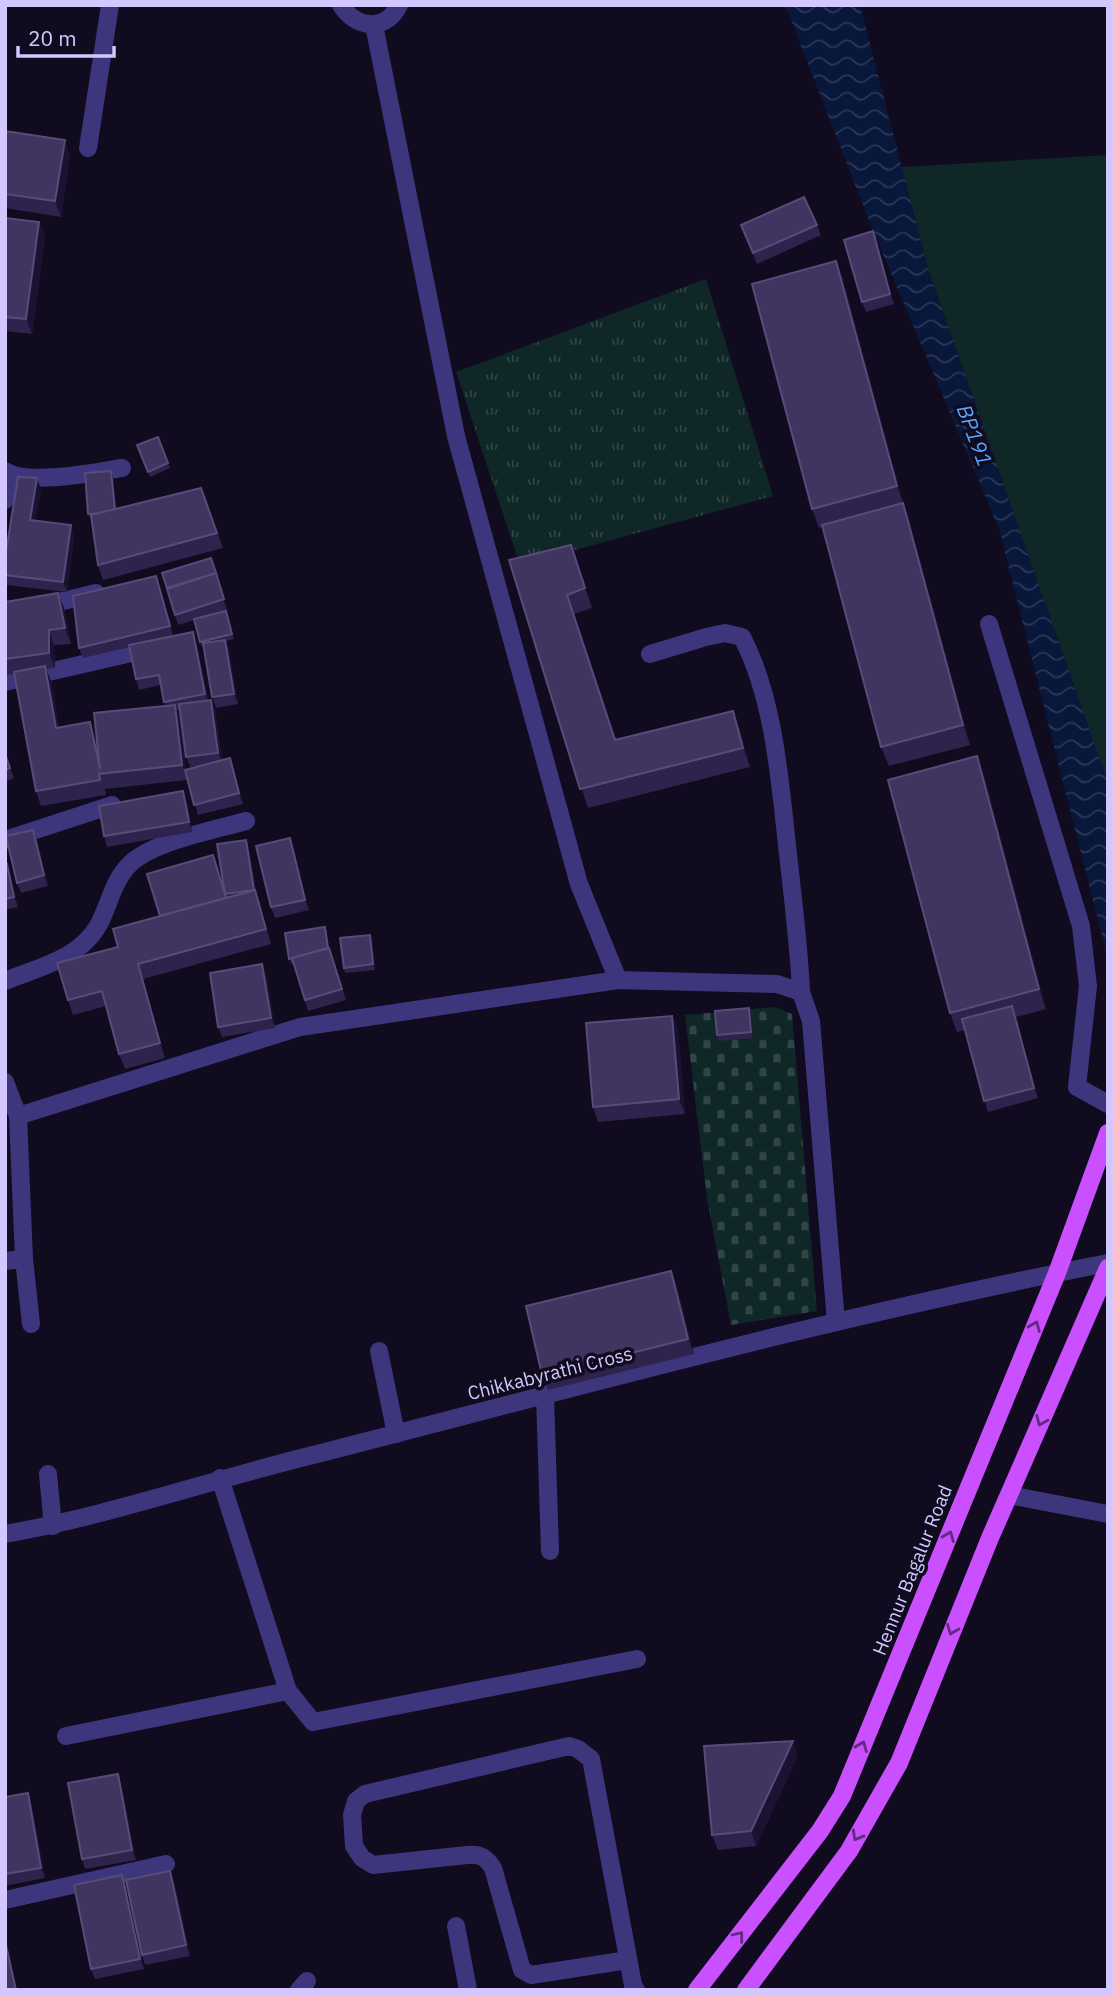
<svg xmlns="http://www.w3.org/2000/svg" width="1113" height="1995" viewBox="0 0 1113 1995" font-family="'IBM Plex Sans',sans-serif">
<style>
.green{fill:#0f2727}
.cemetery{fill:url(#cemetery-stones)}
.park{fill:url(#park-tufts)}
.water{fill:url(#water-waves)}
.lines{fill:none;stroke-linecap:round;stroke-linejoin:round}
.minor{stroke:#3e367d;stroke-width:18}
.major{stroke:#ca4fff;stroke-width:18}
.wall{fill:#2e234c;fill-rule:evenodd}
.shaded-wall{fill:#1b1232}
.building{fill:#403560;stroke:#574c79;stroke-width:2}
.oneway{stroke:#642a83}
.labels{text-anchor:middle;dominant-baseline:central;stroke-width:7;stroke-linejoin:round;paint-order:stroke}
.street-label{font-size:19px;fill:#d2c8ff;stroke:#100b1e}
.water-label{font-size:21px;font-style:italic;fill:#56a5ff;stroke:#100b1e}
</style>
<defs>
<pattern id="cemetery-stones" width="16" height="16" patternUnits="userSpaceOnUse" patternTransform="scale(1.75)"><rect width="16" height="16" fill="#0f2727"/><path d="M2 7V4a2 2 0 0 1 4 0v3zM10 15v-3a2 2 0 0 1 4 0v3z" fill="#314547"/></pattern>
<pattern id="park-tufts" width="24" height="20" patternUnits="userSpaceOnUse" patternTransform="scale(1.75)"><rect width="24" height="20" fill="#0f2727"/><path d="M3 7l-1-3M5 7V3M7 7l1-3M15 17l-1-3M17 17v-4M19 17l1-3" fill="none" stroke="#314547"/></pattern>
<pattern id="water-waves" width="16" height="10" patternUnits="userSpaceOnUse" patternTransform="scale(1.75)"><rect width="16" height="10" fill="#08173a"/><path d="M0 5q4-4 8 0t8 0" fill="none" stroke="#2b3758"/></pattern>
</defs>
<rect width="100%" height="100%" fill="#100b1e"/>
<polygon class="green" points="1108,155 1108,783 928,269 901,167"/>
<polygon class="cemetery" points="774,1007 792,1014 817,1311 731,1325 707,1198 685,1015"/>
<polygon class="park" points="706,279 773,496 520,565 456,372"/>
<polygon class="water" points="785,5 860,5 928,269 1108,783 1108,960 999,529 872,228"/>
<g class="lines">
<g class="minor">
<path d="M 341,5 C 356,29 386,32 399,5"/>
<polyline points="374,25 456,436 579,884 618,980"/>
<polyline points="88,148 110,5"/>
<path d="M 5,471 C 27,486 95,472 122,468"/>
<polyline points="5,500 11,475"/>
<polyline points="5,615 96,593"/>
<polyline points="989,624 1081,926 1088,986 1077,1087 1108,1104"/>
<path d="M 650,654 L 706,637 L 725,633 L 742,637 C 775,700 780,784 788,854 C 793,900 799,946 801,992"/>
<polyline points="5,682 153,648"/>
<polyline points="5,840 112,805"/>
<path d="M 5,981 C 39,967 80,959 99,924 C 110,903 113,880 131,863 C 155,841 215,830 246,821"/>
<polyline points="5,1082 18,1116 300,1027 618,980 777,984 801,992 811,1021 836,1322"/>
<polyline points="24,1259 31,1324"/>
<polyline points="5,1261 24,1259 18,1116"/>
<polyline points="379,1351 396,1434"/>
<polyline points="545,1396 550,1551"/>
<polyline points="48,1474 53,1526"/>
<polyline points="220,1478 288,1691 313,1722 637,1659"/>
<polyline points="1009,1495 1108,1514"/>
<path d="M 5,1534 C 107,1516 208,1481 309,1456 C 574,1388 839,1315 1108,1263"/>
<polyline points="66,1736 288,1691"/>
<polyline points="5,1900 166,1864"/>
<polyline points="456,1926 468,1990"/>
<path d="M 628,1960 L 531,1975 L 522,1970 L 493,1868 C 486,1857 480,1854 467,1855 L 373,1865 L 362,1858 L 354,1846 L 352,1815 L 356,1801 L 365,1794 L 569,1746 L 578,1749 L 591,1759 L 633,1985 L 636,1990"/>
<polyline points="299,1990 307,1981"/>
</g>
<g class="major">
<polyline points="697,1990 820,1831 842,1796 1057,1273 1108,1133"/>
<polyline points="746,1990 849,1851 899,1763 990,1538 1108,1268"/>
</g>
</g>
<g class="wall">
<polygon points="5,131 70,155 61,217 5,208"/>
<polygon points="5,218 39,222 45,237 32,334 5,331"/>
<polygon points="741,225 817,225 821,235 757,264"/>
<polygon points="876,242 894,304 866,312 862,302"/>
<polygon points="836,261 843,280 903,503 910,523 970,745 889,766 881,747 823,527 819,528 812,509"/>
<polygon points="158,437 170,468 150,477 137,445"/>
<polygon points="113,476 116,509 201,488 223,548 103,580 98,565 91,519 88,514"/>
<polygon points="41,489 35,521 74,536 67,592 6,585 5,581 5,558"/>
<polygon points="211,558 227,610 211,615 226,611 228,617 234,639 226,641 229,650 238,704 216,708 212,697 204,646 202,647 200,642 195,620 178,625 175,615"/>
<polygon points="509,560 578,565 592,608 574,614 616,740 733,711 740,731 750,767 588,808"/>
<path d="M 156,576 L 173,636 L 196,642 L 208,700 L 211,700 L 215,710 L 222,760 L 230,758 L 243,804 L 198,815 L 186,773 L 187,780 L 105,789 L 106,795 L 41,806 L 36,791 L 14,674 L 5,675 L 5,602 L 58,593 L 64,608 L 71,644 L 54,645 L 55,668 L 46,669 L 51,681 L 59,727 L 95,737 L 97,744 L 166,706 L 161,685 L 139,690 L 136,679 L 130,647 L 83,658 L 79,648 ZM 177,710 L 180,710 L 186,757 L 190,767 L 198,766 L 186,770 L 181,720 Z"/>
<polygon points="5,754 14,778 5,782"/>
<polygon points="977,756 984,775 1046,1009 1016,1017 1038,1098 988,1112 965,1030 957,1032 950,1013"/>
<polygon points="187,802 192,832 107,847 104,836"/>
<polygon points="33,830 37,840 48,886 21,893 17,883"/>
<polygon points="294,849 309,910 275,918 271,907"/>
<polygon points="249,850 257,896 271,944 143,979 165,1058 125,1069 119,1054 106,1006 73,1015 68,1000 118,947 160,916 217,865 226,898 227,898 225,894"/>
<polygon points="5,860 10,875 18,907 5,910"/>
<polygon points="325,927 329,948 346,1000 308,1011 294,964 291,964 289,959"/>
<polygon points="370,935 372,940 375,970 345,973 344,968"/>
<polygon points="266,974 275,1028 222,1037 218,1027"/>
<polygon points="751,1013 753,1038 719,1041 717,1035"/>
<polygon points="672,1016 678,1031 685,1114 598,1122 593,1107"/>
<polygon points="671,1271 677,1286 694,1354 548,1390 542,1375"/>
<polygon points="798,1756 756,1846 718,1850 712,1835"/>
<polygon points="118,1774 121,1784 136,1860 85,1869 82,1859"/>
<polygon points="28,1793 31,1803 45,1878 5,1886 5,1797"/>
<polygon points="174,1882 190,1956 145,1965 142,1955"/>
<polygon points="126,1886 144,1969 95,1979 91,1969"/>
</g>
<g class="shaded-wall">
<polygon points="65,140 70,155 61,217 55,201"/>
<polygon points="39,222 45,237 32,334 26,319"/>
<polygon points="873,231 876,242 894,304 890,294"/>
<polygon points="836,261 843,280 904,506 897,486"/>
<polygon points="111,471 113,476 117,517 115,512"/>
<polygon points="37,478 41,489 34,531 30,520"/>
<polygon points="903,503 910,523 970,745 963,725"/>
<polygon points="71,525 74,536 67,592 63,582"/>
<polygon points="156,576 160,587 174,636 170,626"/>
<polygon points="58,593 64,608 71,644 65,628"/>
<polygon points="49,630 54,645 55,668 49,653"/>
<polygon points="193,632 196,642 208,704 205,694"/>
<polygon points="225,640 229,650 238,704 234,694"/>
<polygon points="45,666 51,681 62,743 56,728"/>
<polygon points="211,700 215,710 222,763 218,753"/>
<polygon points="175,705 181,720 187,780 182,765"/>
<polygon points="733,711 740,731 750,767 743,748"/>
<polygon points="90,722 95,737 103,774 101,774"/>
<polygon points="977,756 984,775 1046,1009 1039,989"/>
<polygon points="230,758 234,769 243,804 239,793"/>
<polygon points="183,791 187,802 192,832 189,822"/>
<polygon points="33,830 37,840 48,886 44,875"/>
<polygon points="290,838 294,849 309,910 305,900"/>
<polygon points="246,840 249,850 257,896 271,944 254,890"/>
<polygon points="7,864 10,875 18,907 14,897"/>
<polygon points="370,935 372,940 375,970 373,964"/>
<polygon points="138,964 143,979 165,1058 160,1043"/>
<polygon points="262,964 266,974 275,1028 271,1018"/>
<polygon points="1012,1006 1016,1017 1038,1098 1034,1088"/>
<polygon points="749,1008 751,1013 753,1038 751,1032"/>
<polygon points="672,1016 678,1031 685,1114 679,1099"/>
<polygon points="671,1271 677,1286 694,1354 688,1339"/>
<polygon points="793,1741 798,1756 756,1846 751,1831"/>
<polygon points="118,1774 121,1784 136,1860 132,1850"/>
<polygon points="28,1793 31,1803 45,1878 41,1868"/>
<polygon points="170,1871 174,1882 190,1956 186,1945"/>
<polygon points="122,1875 126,1886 144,1969 140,1959"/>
<polygon points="5,1933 17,1990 16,1990 5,1941"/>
</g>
<g class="building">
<polygon points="5,131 65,140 55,201 5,194"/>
<polygon points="804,197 817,225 753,253 741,225"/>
<polygon points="5,218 39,222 26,319 5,317"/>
<polygon points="873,231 890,294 862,302 844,240"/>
<polygon points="836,261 897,486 812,509 752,284"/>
<polygon points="158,437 168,463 148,472 137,445"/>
<polygon points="111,471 115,509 100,513 88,514 85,473"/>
<polygon points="18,477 37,478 30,520 71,525 63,582 5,575 5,558"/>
<polygon points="201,488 217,533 98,565 91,515"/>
<polygon points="903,503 963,725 881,747 822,525"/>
<polygon points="571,545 585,588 567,595 615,740 733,711 743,748 580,789 509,560"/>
<polygon points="211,558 217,576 216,573 167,588 162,573"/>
<polygon points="216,573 224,599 175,615 167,589"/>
<polygon points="156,576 170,626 79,648 73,596"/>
<polygon points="58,593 65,628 49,630 49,653 5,659 5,602"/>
<polygon points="226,611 232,634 200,642 194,619"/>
<polygon points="193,632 205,694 164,702 159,675 136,679 129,645"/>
<polygon points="225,640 234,694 212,697 203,643"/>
<polygon points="45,666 56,728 90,722 100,769 94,713 175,705 182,765 99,774 100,780 36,791 14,672"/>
<polygon points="211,700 218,753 186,757 179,704"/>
<polygon points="5,754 10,768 5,770"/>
<polygon points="977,756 1039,989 950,1013 888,780"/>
<polygon points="230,758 239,793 194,805 185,770"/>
<polygon points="183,791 189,822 104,836 99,806"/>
<polygon points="33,830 44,875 17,883 6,836"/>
<polygon points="290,838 305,900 271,907 256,846"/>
<polygon points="246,840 254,890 225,894 217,844"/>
<polygon points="213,855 226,898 160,916 147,874"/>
<polygon points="7,864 14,897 5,899 5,865"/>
<polygon points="255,890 266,929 138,964 160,1043 119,1054 102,991 68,1000 57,963 118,947 113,929"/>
<polygon points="325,927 328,948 289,959 285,933"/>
<polygon points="370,935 373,964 344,968 340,938"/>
<polygon points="329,948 342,989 305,1000 292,958"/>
<polygon points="262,964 271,1018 218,1027 210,973"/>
<polygon points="1012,1006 1034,1088 984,1101 962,1019"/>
<polygon points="749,1008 751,1032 717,1035 715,1011"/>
<polygon points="672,1016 679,1099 593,1107 586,1023"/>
<polygon points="671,1271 688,1339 542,1375 526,1306"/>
<polygon points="793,1741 751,1831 712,1835 704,1746"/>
<polygon points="118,1774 132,1850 82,1859 68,1783"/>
<polygon points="28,1793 41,1868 5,1874 5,1797"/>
<polygon points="170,1871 186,1945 142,1955 126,1880"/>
<polygon points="122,1875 140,1959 91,1969 74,1885"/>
<polygon points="5,1941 16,1990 5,1990"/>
</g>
<defs><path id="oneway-chevron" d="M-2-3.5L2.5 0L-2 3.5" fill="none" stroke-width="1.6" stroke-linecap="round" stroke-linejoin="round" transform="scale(1.75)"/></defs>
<g class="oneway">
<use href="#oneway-chevron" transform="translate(1035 1326) rotate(-68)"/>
<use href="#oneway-chevron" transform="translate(1041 1421) rotate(114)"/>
<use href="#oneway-chevron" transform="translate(949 1536) rotate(-68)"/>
<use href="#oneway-chevron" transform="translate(952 1630) rotate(112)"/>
<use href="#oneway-chevron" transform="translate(862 1746) rotate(-68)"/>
<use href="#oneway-chevron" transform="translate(857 1836) rotate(119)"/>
<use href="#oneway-chevron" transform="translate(739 1936) rotate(-52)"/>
</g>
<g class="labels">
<g class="street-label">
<text transform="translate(550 1373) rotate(-14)">Chikkabyrathi Cross</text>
<text transform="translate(912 1570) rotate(-68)">Hennur Bagalur Road</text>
</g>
<g class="water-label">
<text transform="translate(975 435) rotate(69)">BP191</text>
</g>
</g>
<rect width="1113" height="1995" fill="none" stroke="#d2c8ff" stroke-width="14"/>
<path d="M18 46v10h96v-10" fill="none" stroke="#d2c8ff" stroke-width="3.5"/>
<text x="28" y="46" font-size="21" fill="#d2c8ff" stroke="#100b1e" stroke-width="5" paint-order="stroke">20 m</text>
</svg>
